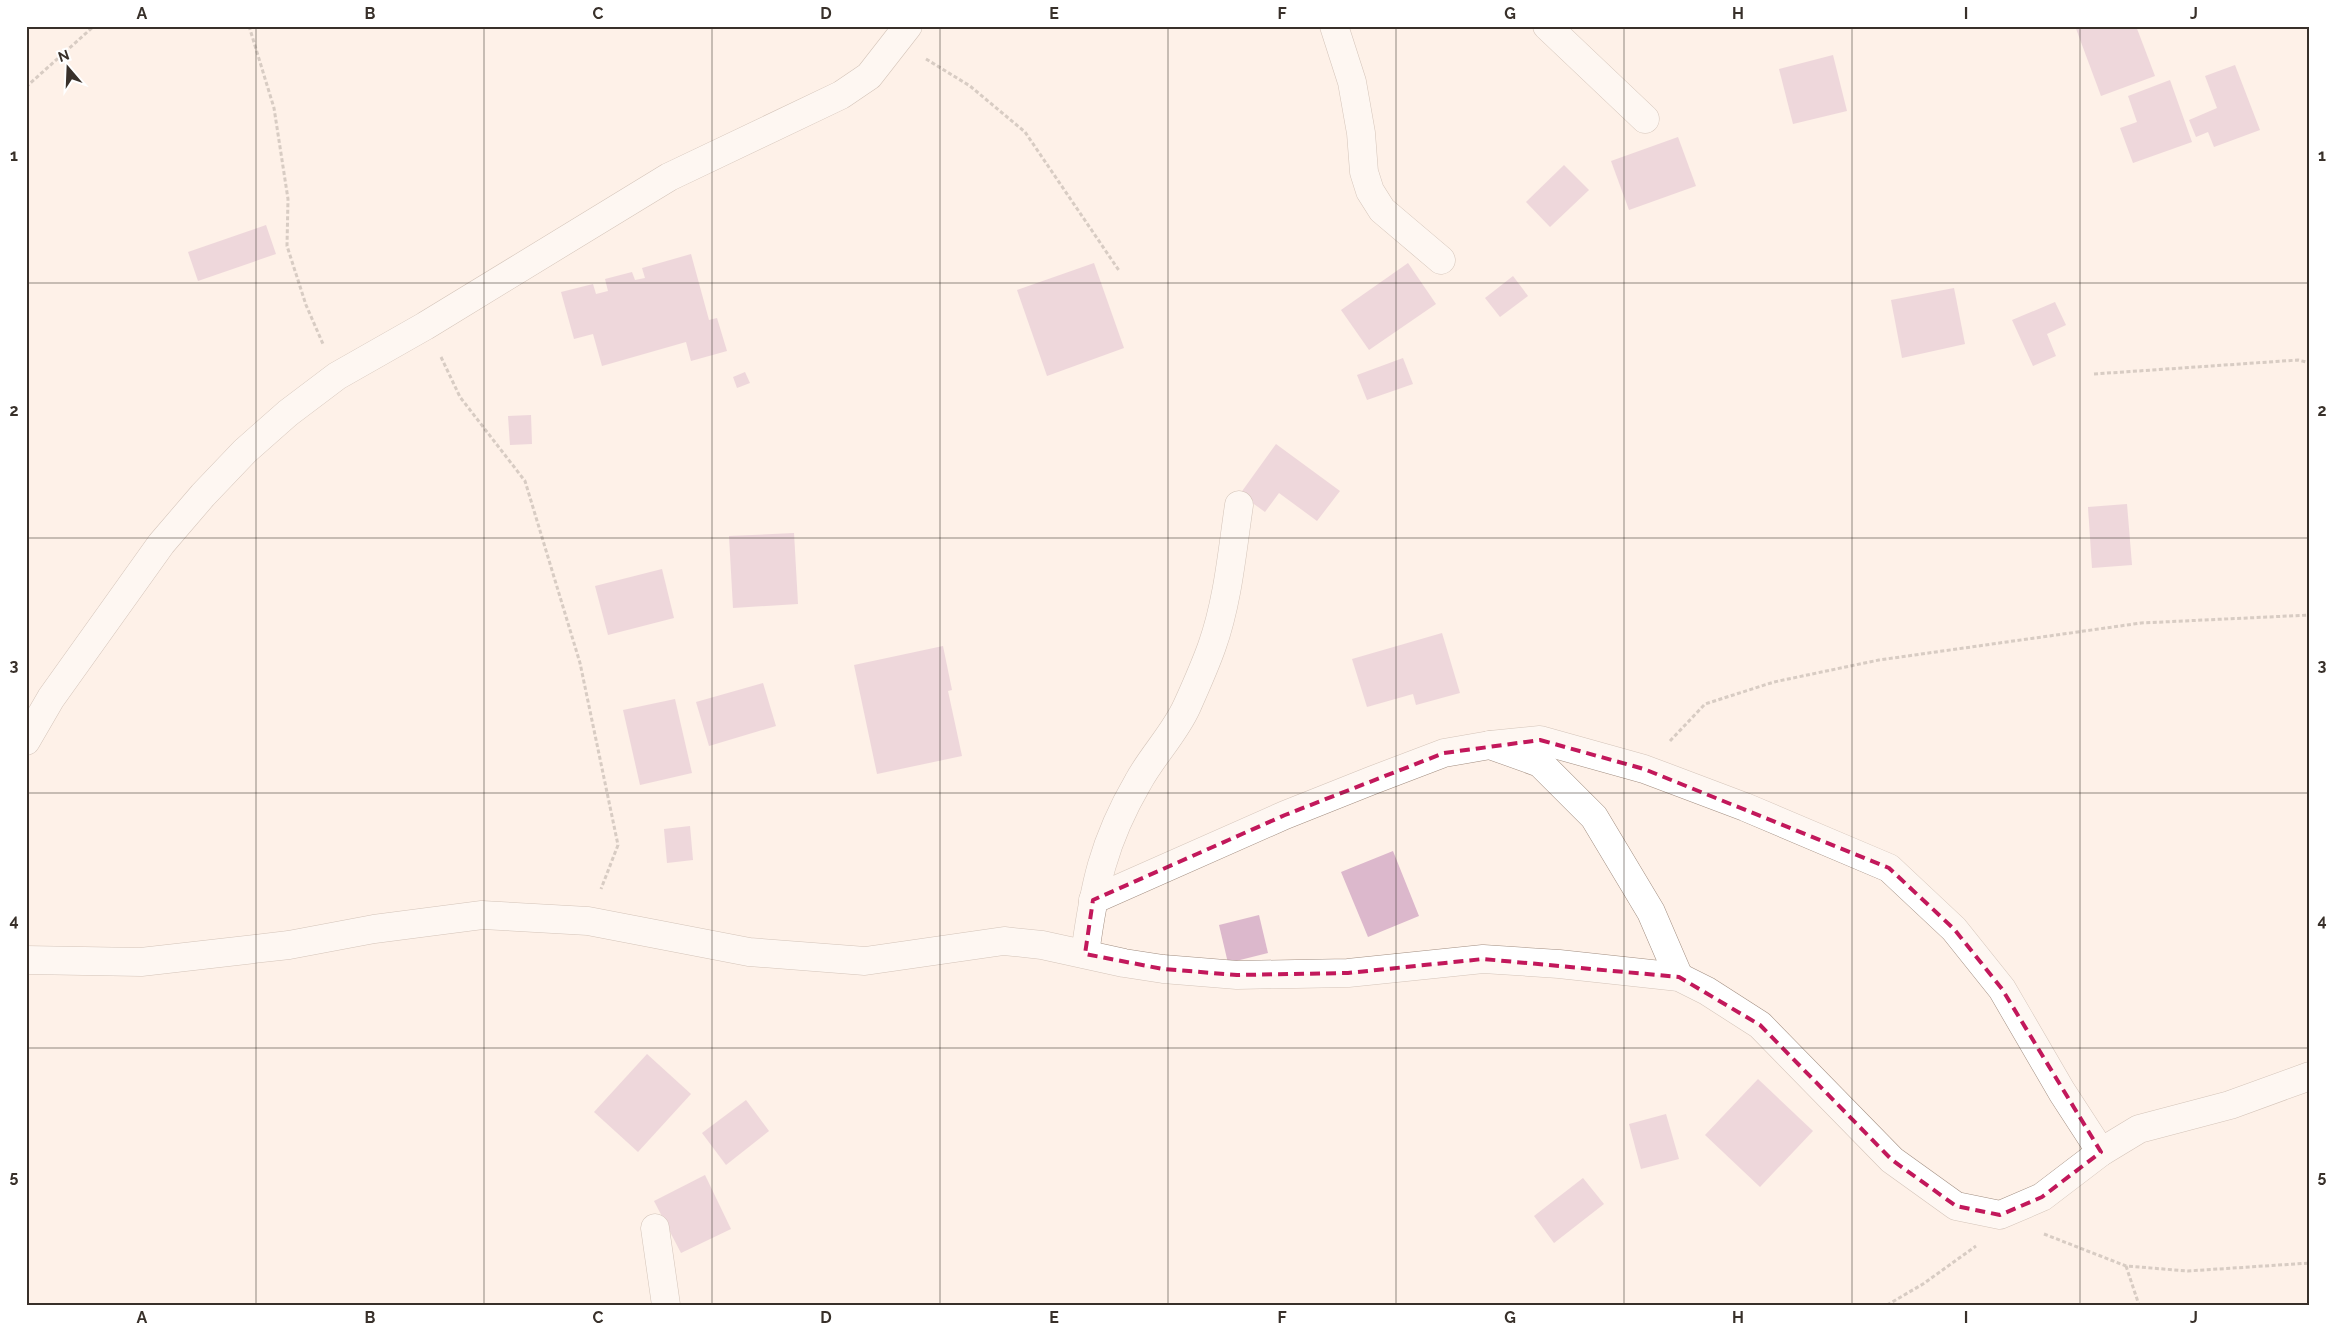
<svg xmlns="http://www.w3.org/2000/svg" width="2336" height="1331" viewBox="0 0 2336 1331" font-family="Raleway,sans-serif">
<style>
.building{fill:#dcb8cc}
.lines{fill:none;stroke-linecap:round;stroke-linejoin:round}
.street-casing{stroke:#a28e81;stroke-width:29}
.path{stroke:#aa9f98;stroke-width:3;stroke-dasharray:4 2.5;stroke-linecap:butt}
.street{stroke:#fff;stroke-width:28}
.marked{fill:none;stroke:#c2185b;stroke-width:4;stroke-dasharray:10 6;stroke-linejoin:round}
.grid{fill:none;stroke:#38302a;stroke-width:1;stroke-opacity:0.55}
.neatline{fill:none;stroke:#38302a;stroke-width:2}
.grid-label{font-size:16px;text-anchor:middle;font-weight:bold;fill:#38302a}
</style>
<rect width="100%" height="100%" fill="#fef1e8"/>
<g class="building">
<polygon points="2075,26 2136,26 2155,76 2101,96"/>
<polygon points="1833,55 1847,111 1793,124 1779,69"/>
<polygon points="2235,65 2260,130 2214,147 2208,132 2196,137 2189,120 2217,108 2205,76"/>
<polygon points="2170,80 2192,142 2133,163 2120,128 2137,122 2128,96"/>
<polygon points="1678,137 1696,186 1629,210 1611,161"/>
<polygon points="1564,165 1589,190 1550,227 1526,202"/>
<polygon points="266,225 276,254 198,281 188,252"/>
<polygon points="691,254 709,320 717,318 727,351 691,361 686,342 602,366 593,334 574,339 561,292 593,284 596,294 608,291 605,279 632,272 635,280 645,278 642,268"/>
<polygon points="1094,263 1124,348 1047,376 1017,290"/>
<polygon points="1408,263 1436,304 1369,350 1341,310"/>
<polygon points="1513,276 1528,296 1500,317 1485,298"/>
<polygon points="1954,288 1965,344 1902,358 1891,300"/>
<polygon points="2055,302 2066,325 2047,334 2056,356 2033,366 2012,320"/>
<polygon points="1403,358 1413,384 1367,400 1357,375"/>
<polygon points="745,372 750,383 737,388 733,377"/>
<polygon points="531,415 532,444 510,445 508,416"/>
<polygon points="1276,444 1340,491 1317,521 1279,493 1265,512 1240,494"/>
<polygon points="2127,504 2132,565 2092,568 2088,507"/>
<polygon points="794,533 798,604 733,608 729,536"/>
<polygon points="662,569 674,618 608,635 595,586"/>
<polygon points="1442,633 1460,693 1416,705 1413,694 1367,707 1352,659"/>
<polygon points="943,646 952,690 948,691 962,756 877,774 854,665"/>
<polygon points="763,683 776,726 709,746 696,702"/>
<polygon points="675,699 692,773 640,785 623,710"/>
<polygon points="690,826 693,860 667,863 664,829"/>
<polygon points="1393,851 1419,916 1368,937 1341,872"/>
<polygon points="1259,915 1268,953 1228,963 1219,925"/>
<polygon points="647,1054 691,1094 638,1152 594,1112"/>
<polygon points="1758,1079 1813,1131 1760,1187 1705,1135"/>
<polygon points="746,1100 769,1131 726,1165 702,1133"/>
<polygon points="1666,1114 1679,1159 1641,1169 1629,1124"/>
<polygon points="705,1175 731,1229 681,1253 654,1201"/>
<polygon points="1583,1178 1604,1204 1554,1243 1534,1216"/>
</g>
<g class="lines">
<g class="street-casing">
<g id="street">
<polyline points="1334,26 1352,82 1361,133 1364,172 1370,191 1382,210 1441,260"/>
<polyline points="1547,26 1645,119"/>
<polyline points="26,741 51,698 161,544 203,495 245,451 288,413 337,376 425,326 669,177 841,95 869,76 908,26"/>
<polyline points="1490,745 1540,740 1644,769 1745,807 1889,868 1954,929 2002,989 2062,1092 2101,1152"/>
<polyline points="1093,900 1285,815 1373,780 1444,753 1490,745 1540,763 1594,817 1651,912 1679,977"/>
<path d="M 1085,954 C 1094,887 1103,842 1138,782 C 1152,756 1175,733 1187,706 C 1196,686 1205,666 1212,646 C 1228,601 1232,552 1239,505"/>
<polyline points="26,960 141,962 289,945 374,929 482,915 588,921 749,952 865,961 1004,941 1042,945 1124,963 1163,969 1237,975 1348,973 1483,959 1559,964 1679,977 1707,991 1760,1025 1892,1160 1956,1206 2000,1215 2042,1197 2101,1152 2139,1129 2230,1105 2310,1076"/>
<polyline points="655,1228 666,1305"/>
</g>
</g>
<g class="path">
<polyline points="249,26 274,108 288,199 287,246 306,305 323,344"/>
<polyline points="926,59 970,86 1025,132 1120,272"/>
<polyline points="26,87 94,26"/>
<polyline points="441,357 460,397 525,481 580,663 618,845 601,889"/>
<polyline points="2094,374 2298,360 2310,363"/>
<polyline points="1670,741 1705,704 1774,682 1879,660 2141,623 2310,615"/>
<polyline points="2044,1234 2126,1266 2188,1271 2310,1263"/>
<polyline points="2126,1266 2139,1305"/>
<polyline points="1887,1305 1923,1284 1976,1246"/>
</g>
<use href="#street" class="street"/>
</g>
<path d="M0 0H2336V1331H0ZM 1540,740 L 1644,769 L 1889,868 L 1954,929 L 2002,989 L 2101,1152 L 2042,1197 L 2000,1215 L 1956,1206 L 1892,1160 L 1760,1025 L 1679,977 L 1483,959 L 1348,973 L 1237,975 L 1163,969 L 1085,954 L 1093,900 L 1285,815 L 1444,753 Z" fill="#fef1e8" fill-opacity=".55" fill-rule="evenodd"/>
<path class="marked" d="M 1540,740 L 1644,769 L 1889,868 L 1954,929 L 2002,989 L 2101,1152 L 2042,1197 L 2000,1215 L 1956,1206 L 1892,1160 L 1760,1025 L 1679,977 L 1483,959 L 1348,973 L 1237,975 L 1163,969 L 1085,954 L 1093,900 L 1285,815 L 1444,753 Z"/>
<path class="grid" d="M 256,26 L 256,1305M 484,26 L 484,1305M 712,26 L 712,1305M 940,26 L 940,1305M 1168,26 L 1168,1305M 1396,26 L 1396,1305M 1624,26 L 1624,1305M 1852,26 L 1852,1305M 2080,26 L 2080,1305M 26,283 L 2310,283M 26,538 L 2310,538M 26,793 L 2310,793M 26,1048 L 2310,1048"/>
<rect width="2336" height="1331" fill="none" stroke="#ffffff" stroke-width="55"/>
<g transform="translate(68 68) rotate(341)" stroke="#ffffff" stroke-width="4" paint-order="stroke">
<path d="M0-4L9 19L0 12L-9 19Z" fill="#38302a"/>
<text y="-8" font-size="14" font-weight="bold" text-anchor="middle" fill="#38302a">N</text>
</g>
<rect x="28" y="28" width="2280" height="1276" class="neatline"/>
<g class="grid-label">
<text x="142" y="19">A</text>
<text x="370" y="19">B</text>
<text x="598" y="19">C</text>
<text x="826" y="19">D</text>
<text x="1054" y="19">E</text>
<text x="1282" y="19">F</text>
<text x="1510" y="19">G</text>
<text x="1738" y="19">H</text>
<text x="1966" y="19">I</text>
<text x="2194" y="19">J</text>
<text x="14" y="161">1</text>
<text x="2322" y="161">1</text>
<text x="14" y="416">2</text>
<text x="2322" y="416">2</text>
<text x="14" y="671">3</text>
<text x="2322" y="671">3</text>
<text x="14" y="926">4</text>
<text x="2322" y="926">4</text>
<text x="14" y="1182">5</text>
<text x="2322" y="1182">5</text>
<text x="142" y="1323">A</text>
<text x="370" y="1323">B</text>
<text x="598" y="1323">C</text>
<text x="826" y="1323">D</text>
<text x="1054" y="1323">E</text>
<text x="1282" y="1323">F</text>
<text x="1510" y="1323">G</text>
<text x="1738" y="1323">H</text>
<text x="1966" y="1323">I</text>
<text x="2194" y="1323">J</text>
</g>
</svg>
